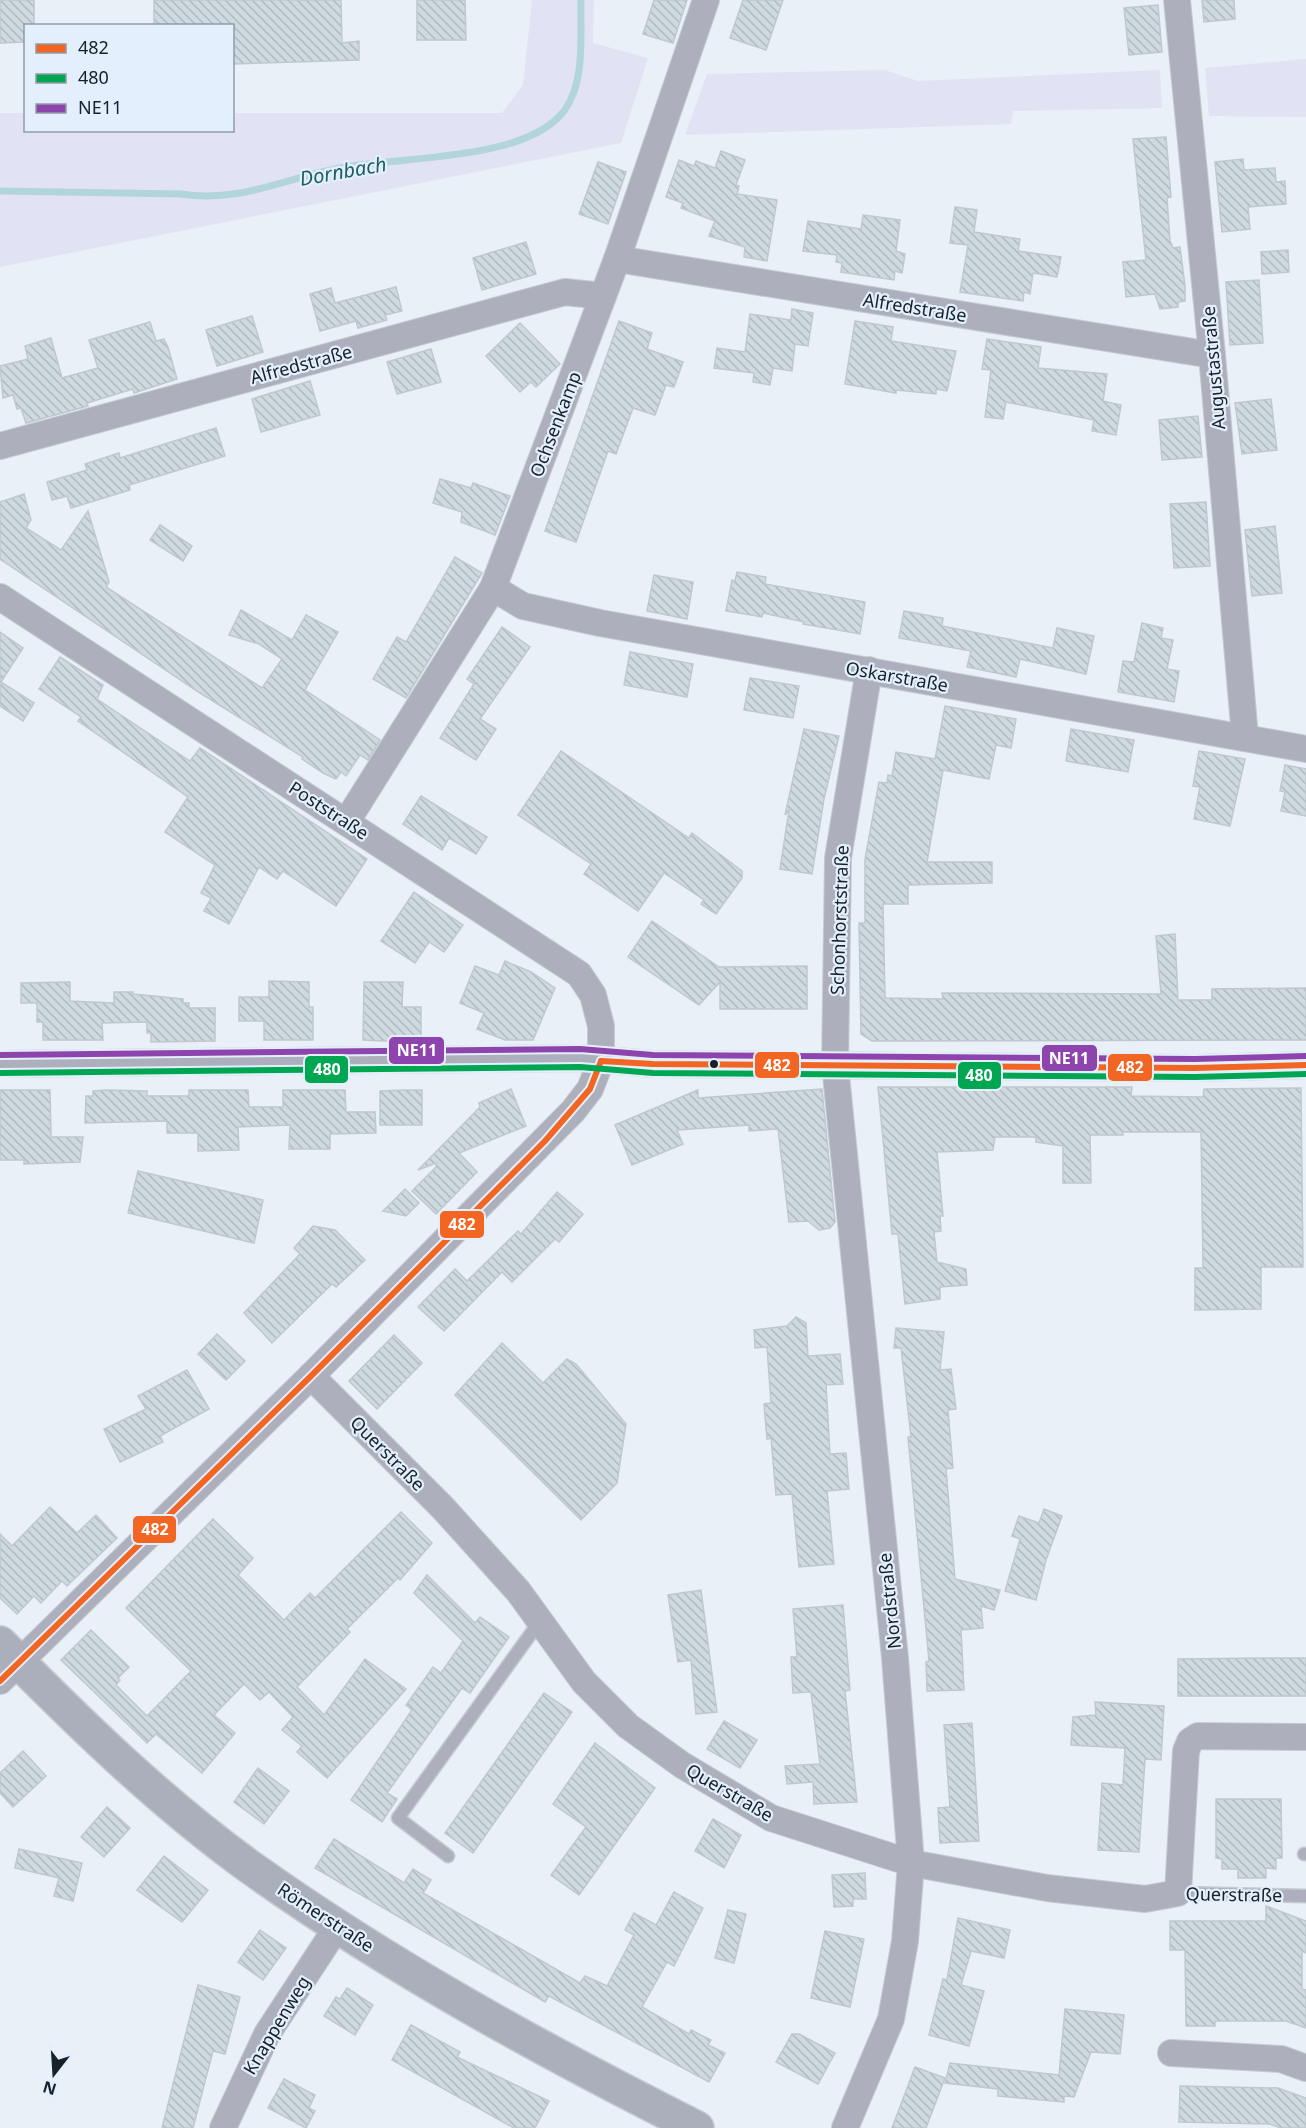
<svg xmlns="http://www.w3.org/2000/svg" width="1306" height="2128" viewBox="0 0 1306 2128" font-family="'Noto Sans',sans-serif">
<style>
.grass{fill:#e2e2f5}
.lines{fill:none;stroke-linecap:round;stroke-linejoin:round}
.stream{stroke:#b2d5db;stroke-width:7}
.building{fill:url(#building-back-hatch);stroke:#c0c8ce;stroke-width:1.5}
.lane-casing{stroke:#c4cbd1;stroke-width:15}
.street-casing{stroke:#c4cbd1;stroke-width:28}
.secondary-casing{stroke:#c4cbd1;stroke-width:36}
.lane{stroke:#adb0bc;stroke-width:12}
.street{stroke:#adb0bc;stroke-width:26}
.secondary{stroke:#abafbc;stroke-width:33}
.bus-1-casing{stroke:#e3effd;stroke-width:10}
.bus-2-casing{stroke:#e3effd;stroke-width:10}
.bus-3-casing{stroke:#e3effd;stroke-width:10}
.bus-1{stroke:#f26522;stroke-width:6}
.bus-2{stroke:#00a651;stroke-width:6}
.bus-3{stroke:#8e44ad;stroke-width:6}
.bus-dot{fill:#182028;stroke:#e3effd;stroke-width:2}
.labels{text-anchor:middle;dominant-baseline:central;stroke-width:4.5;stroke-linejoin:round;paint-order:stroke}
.street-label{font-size:18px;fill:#182028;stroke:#e3effd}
.water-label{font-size:20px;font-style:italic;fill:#1c5e64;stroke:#e3effd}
.line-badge{stroke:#e3effd;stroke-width:2}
.badge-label{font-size:16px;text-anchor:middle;font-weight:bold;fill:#fff}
</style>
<defs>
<pattern id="building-back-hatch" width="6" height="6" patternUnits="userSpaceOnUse" patternTransform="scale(1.5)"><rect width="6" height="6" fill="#cedae0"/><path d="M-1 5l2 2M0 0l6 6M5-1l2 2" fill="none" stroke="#b0bbc0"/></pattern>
</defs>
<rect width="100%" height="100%" fill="#e9f0f7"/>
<g class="grass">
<polygon points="532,0 594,0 593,43 648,58 621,143 0,267 0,113 25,113 26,130 232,130 233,113 502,113 523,85"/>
<polygon points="1306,59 1306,117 1209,116 1205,68"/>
<polygon points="885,70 918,81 1160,70 1162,108 1013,111 1011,124 685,135 707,74"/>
</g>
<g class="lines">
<path class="stream" d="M 0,191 L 180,194 C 242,203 281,179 340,168 C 400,156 525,162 564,111 C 586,82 580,34 581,0"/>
</g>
<g class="building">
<polygon points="0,0 34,0 34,26 26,26 26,42 0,43"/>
<polygon points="154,0 341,0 342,43 359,41 359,60 232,64 232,26 154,26"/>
<polygon points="417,0 465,0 466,40 417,40"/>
<polygon points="654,0 687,0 673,43 643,34"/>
<polygon points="743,0 783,0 766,50 730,38"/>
<polygon points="1202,0 1234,0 1235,19 1204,22"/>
<polygon points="1158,5 1162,52 1129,55 1124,8"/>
<polygon points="1166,137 1171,197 1167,198 1170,241 1173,248 1180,247 1185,286 1185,301 1178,302 1178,307 1160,309 1155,294 1126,297 1123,262 1146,260 1133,139"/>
<polygon points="721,151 745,160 736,185 739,186 737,194 777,200 767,261 744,257 745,247 709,236 715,221 681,208 683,203 666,197 679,160 694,166 696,161 715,168"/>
<polygon points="1243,159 1244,170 1275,168 1276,182 1285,181 1286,204 1248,207 1250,229 1222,232 1215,162"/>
<polygon points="598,162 626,172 608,224 579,214"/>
<polygon points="955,207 977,210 974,232 1020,239 1018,251 1061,257 1057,277 1033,273 1030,294 1024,292 1023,301 960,292 968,245 950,243"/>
<polygon points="863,215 900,220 896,251 905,254 902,273 895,271 894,280 841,272 842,263 836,262 837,255 803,251 808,221 861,229"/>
<polygon points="526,242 536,274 482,290 473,258"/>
<polygon points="1288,250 1289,272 1262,274 1261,252"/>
<polygon points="1259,280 1263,343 1230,345 1226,282"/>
<polygon points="396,287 402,311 385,315 387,320 358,328 356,321 320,331 310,294 331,288 335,303"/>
<polygon points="792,309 813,313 808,346 795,344 792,371 773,368 770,385 753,382 754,373 714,368 717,348 745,352 750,314 791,320"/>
<polygon points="252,316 263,352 217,366 206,330"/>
<polygon points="619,321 652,333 647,349 683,362 674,387 666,385 655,415 633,408 616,454 608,451 576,542 545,531"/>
<polygon points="855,321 893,327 891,341 956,351 947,391 936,389 936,394 896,390 896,393 845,384"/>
<polygon points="150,322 156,341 164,339 168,347 177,379 134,393 133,389 87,403 88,406 26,423 21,408 17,409 13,395 3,398 0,366 28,359 25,346 51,338 62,378 98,368 89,340"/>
<polygon points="520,323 560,364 536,387 531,382 520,392 486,356"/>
<polygon points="987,339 1041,347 1038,368 1107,374 1103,401 1121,405 1116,435 1092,431 1094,420 1006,402 1003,419 985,417 991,370 982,369"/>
<polygon points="431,349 441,382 397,394 387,362"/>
<polygon points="310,381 320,415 261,432 252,399"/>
<polygon points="1271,399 1277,450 1242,454 1235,403"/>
<polygon points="1198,416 1202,457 1162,460 1159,420"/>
<polygon points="216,428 225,456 129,485 130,490 71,508 67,496 52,500 47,482 87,470 85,464 119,453 120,458"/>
<polygon points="440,479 471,488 473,483 510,496 495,535 461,522 462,512 433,503"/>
<polygon points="24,494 31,520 26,528 61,550 88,511 109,582 106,587 262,688 282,659 259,644 229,635 241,610 292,640 306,615 338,632 305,690 380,740 368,760 360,755 346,776 341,772 336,779 323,773 302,759 303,757 200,693 0,559 0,502"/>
<polygon points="1206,502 1210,566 1174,568 1170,504"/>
<polygon points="160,525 192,546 183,561 150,540"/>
<polygon points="1275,526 1282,593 1252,596 1245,530"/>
<polygon points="455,557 482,573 406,698 373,679 397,637 406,642"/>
<polygon points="737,572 766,577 765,584 865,602 860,634 803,624 804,622 763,613 762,617 726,611 732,580 735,581"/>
<polygon points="654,575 693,582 687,619 647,611"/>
<polygon points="904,611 943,618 942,626 1053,648 1057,628 1094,636 1086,674 1020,659 1016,677 967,667 971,651 899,638"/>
<polygon points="1142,623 1163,628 1161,638 1173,640 1167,669 1179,671 1174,702 1118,692 1123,661 1134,662"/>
<polygon points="502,627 530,647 480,719 496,729 476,760 440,738 474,684 467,679"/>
<polygon points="0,632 23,648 1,682 34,703 23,721 0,706"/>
<polygon points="630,652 693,664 687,697 624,685"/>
<polygon points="60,657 103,685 97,699 190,761 200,748 367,859 336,906 283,871 277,879 259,867 229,924 204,911 211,898 201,893 215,865 165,832 188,797 78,721 81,717 39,689"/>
<polygon points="750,678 799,686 793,718 744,710"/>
<polygon points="945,706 1016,719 1011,748 996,745 989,779 943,770 927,862 992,862 992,883 908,885 908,904 883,904 885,998 943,999 942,993 1161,994 1156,936 1175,934 1178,1000 1212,1000 1212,989 1306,988 1306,1040 872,1041 861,1034 859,923 865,923 865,859 879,782 887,783 888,775 892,776 896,752 935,759"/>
<polygon points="804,729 839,736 824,799 812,874 780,869 789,810 785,815"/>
<polygon points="1071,729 1134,740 1128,772 1066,761"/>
<polygon points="561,751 689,838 692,833 742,871 742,878 716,914 701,904 704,900 664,873 638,911 584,874 591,864 518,815"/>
<polygon points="1199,751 1245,759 1230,826 1194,819 1200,787 1193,786"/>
<polygon points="1285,765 1306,769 1306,816 1281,811 1285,792 1280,791"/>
<polygon points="421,796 487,837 476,854 449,838 442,850 403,824"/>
<polygon points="414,892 463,925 444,952 429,942 415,963 381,941"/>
<polygon points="652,921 719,967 807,966 807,1009 720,1009 720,982 699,1005 628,957"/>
<polygon points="505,961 531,972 555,988 533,1040 505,1040 477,1029 484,1013 460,1003 475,966 499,975"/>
<polygon points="269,981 309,982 309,1007 313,1007 313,1040 264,1040 264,1021 239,1021 239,997 269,997"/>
<polygon points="70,982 70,1001 114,1003 114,992 133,992 133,994 183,999 183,1003 189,1003 189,1008 215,1008 215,1041 151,1042 151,1033 147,1033 147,1022 102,1023 103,1040 43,1040 43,1022 37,1022 37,1003 21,1003 21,983"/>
<polygon points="364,982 403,982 402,1007 421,1007 421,1039 406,1039 406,1042 363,1040"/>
<polygon points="878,1087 1132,1087 1131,1096 1203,1097 1204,1089 1301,1088 1303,1267 1261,1267 1261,1309 1195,1310 1195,1268 1203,1268 1201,1132 1123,1132 1123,1135 1090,1135 1091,1183 1063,1183 1063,1146 1036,1142 1036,1137 995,1137 993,1150 937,1152 943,1216 940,1216 941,1231 934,1232 937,1262 966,1269 967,1285 940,1287 940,1299 905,1304 898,1234 892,1234"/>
<polygon points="511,1089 526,1126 459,1153 477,1172 436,1214 412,1191 436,1167 436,1163 418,1170 480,1107 479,1103"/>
<polygon points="822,1089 835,1222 830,1228 819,1230 808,1221 789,1222 778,1129 749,1131 749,1125 677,1130 683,1144 632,1165 615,1125 698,1090 698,1098"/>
<polygon points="0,1090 50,1090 51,1137 83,1137 80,1162 24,1164 24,1160 0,1160"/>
<polygon points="107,1090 147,1091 147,1096 189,1096 189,1090 248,1090 249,1107 283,1107 283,1090 345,1090 346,1112 375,1112 376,1133 330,1134 330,1149 289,1149 290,1125 238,1127 239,1150 198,1151 198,1133 167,1133 167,1121 85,1123 86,1096 93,1096 93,1091"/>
<polygon points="405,1090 422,1090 422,1125 380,1125 380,1091"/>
<polygon points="138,1171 263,1200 254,1243 128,1213"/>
<polygon points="405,1189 419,1203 406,1216 383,1211"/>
<polygon points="557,1192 583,1214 559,1242 555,1239 512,1282 502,1272 444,1331 418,1307 455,1269 467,1281 518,1231 521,1234"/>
<polygon points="313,1226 335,1230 365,1260 336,1287 332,1284 272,1343 244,1313 300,1254 294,1248"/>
<polygon points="796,1317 806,1323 808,1356 840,1354 843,1384 826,1385 830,1454 846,1453 849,1489 827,1491 834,1564 799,1567 792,1494 776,1495 771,1438 767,1439 764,1404 771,1403 767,1347 755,1348 754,1330 787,1326"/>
<polygon points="896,1328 944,1332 940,1370 951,1369 956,1409 948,1410 953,1468 946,1469 955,1579 1000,1590 994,1610 981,1606 983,1628 961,1630 964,1690 927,1691 926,1662 929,1661 908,1437 911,1437 901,1348 894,1348"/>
<polygon points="217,1334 245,1361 226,1380 198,1354"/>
<polygon points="394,1335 422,1363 377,1409 349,1381"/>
<polygon points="502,1343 543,1383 567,1359 576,1364 626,1424 617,1483 581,1520 455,1395"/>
<polygon points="187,1370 209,1409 160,1436 163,1442 120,1462 104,1429 146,1409 138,1396"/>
<polygon points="50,1507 77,1533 96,1515 117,1538 67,1586 62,1581 41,1603 34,1596 17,1614 0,1598 0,1534 12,1546"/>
<polygon points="1044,1509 1062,1516 1046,1560 1036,1600 1005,1591 1020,1539 1012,1536 1019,1516 1039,1523"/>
<polygon points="401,1512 432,1543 400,1580 398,1578 347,1629 350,1632 297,1687 324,1715 365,1659 406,1689 327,1778 297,1752 302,1746 282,1730 293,1717 269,1692 260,1700 244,1684 214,1715 235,1733 202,1773 156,1734 147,1743 61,1660 91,1630 129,1667 118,1678 120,1680 116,1685 147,1716 191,1671 126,1608 213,1519 253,1558 238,1575 284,1620 310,1593 315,1598"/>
<polygon points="427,1575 475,1623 480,1617 509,1637 470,1693 462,1688 387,1793 397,1799 382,1822 351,1800 412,1710 406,1705 433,1667 441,1673 463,1641 414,1593"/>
<polygon points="701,1590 717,1712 696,1714 691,1660 678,1662 668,1595"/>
<polygon points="843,1605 850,1690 845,1691 857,1802 814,1804 813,1782 787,1784 785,1766 820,1764 811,1692 793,1693 791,1657 797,1657 793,1609"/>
<polygon points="1264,1658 1306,1658 1306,1696 1178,1696 1178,1659"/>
<polygon points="544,1693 572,1712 473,1853 445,1833"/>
<polygon points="1095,1702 1164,1706 1161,1760 1145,1759 1139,1852 1098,1850 1102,1783 1123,1785 1125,1748 1071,1745 1073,1717 1096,1715"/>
<polygon points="724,1721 757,1740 740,1768 707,1749"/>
<polygon points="972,1723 979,1841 940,1843 938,1808 950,1807 944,1725"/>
<polygon points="595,1743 655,1788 579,1895 551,1875 586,1827 553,1804"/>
<polygon points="23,1751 46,1776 13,1807 0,1793 0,1773"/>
<polygon points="258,1768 289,1791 264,1824 234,1802"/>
<polygon points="1216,1799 1281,1799 1282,1858 1276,1858 1276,1869 1266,1868 1266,1878 1238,1878 1238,1869 1222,1869 1222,1859 1216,1858"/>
<polygon points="107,1807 130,1828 104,1857 81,1837"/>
<polygon points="713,1819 741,1835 724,1868 695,1851"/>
<polygon points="334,1839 404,1883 413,1869 431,1880 423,1893 580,1983 585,1976 607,1986 634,1935 625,1930 634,1913 656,1925 674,1892 703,1908 674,1966 667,1962 642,2007 689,2034 691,2030 711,2040 708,2045 725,2053 709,2082 549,1996 545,2002 315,1868"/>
<polygon points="19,1849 82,1863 73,1901 54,1896 59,1878 15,1868"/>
<polygon points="164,1856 208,1890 182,1922 137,1890"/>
<polygon points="865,1873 866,1899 853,1899 853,1906 834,1907 832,1875"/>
<polygon points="1266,1906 1306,1921 1306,1953 1302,1951 1302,1989 1306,1990 1306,2028 1286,2021 1215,2021 1215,2026 1186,2026 1185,1950 1170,1950 1170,1921 1266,1921"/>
<polygon points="728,1910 746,1914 734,1963 715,1958"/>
<polygon points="958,1918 1010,1930 1004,1958 971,1951 961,1985 984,1991 969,2046 929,2035 943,1979 947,1980"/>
<polygon points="260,1930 286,1948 263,1980 238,1962"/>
<polygon points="825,1931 864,1939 850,2007 811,1998"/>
<polygon points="198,1985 240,1997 225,2054 213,2051 193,2128 162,2128"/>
<polygon points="347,1988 373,2005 355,2035 324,2016 336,1997 340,1999"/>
<polygon points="1065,2009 1124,2015 1120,2054 1091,2052 1074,2097 1064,2096 1064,2102 998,2096 998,2089 945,2083 950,2063 1059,2075"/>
<polygon points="411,2025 460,2052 457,2057 549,2101 535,2128 514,2128 392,2060"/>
<polygon points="792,2034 799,2034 835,2053 818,2084 776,2062"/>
<polygon points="915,2067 945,2078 926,2128 892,2128"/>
<polygon points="284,2079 315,2095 309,2108 315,2111 306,2128 268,2108"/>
<polygon points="1180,2086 1278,2088 1306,2098 1306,2128 1281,2128 1269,2124 1179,2122"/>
</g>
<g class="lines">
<g class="lane-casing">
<g id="lane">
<polyline points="1304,1854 1306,1854"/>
<polyline points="448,1856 398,1818 540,1621"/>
<polyline points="1178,1893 1306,1896"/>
</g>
</g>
<g class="street-casing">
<g id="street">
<polyline points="1177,0 1212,355 1245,737"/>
<polyline points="617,259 1212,355"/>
<polyline points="0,446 565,292 603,296"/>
<polyline points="493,588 523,606 600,623 1306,749"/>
<polyline points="0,597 579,974 593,995 601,1026 601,1061 590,1089 573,1111 311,1376 0,1681"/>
<polyline points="347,821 493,588 617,259 706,0"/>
<polyline points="0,1064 580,1058 653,1064 1195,1068 1306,1065"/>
<polyline points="311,1376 443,1508 518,1591 584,1682 628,1726 682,1765 771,1818 911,1863 1047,1888 1145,1899 1178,1893 1186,1751 1190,1741 1198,1736 1306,1737"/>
<polyline points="1171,2053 1281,2059 1306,2068"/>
<polyline points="223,2128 267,2034 337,1927"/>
<polyline points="845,2128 891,2019 905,1941 911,1863 895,1658 835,1065 838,858 869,670"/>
</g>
</g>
<g class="secondary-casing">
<path id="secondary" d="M 0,1643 C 78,1722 160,1802 250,1867 C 390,1967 544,2051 697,2128"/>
</g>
<use href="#lane" class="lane"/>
<use href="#street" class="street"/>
<use href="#secondary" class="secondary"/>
<g class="bus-1-casing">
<g id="bus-1">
<polyline points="601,1061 653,1064 1195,1068 1306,1065"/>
<polyline points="0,1681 311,1376 545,1141 590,1089 601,1061"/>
</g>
</g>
<g class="bus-2-casing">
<polyline id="bus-2" points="0,1073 580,1067 653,1073 1195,1077 1306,1074"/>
</g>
<g class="bus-3-casing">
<polyline id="bus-3" points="0,1055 580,1049 653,1055 1195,1059 1306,1056"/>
</g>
<use href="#bus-1" class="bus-1"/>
<use href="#bus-2" class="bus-2"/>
<use href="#bus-3" class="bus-3"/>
</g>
<circle class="bus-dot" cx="714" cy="1064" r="5"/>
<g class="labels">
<g class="street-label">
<text transform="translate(915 307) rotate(9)">Alfredstraße</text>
<text transform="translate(301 364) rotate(-15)">Alfredstraße</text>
<text transform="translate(1213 368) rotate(-95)">Augustastraße</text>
<text transform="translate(555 424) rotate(-69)">Ochsenkamp</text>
<text transform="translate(897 676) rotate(10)">Oskarstraße</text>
<text transform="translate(329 810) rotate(33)">Poststraße</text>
<text transform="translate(839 920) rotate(-88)">Schonhorststraße</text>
<text transform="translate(388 1453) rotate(45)">Querstraße</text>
<text transform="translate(889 1601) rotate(-96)">Nordstraße</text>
<text transform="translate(730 1792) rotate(30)">Querstraße</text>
<text transform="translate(1234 1894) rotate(1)">Querstraße</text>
<text transform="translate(326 1917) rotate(33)">Römerstraße</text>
<text transform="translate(276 2025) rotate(-59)">Knappenweg</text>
</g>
<g class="water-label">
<text transform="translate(343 171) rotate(-10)">Dornbach</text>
</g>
</g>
<g class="line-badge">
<rect x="388" y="1036" width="57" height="29" rx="6" fill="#8e44ad"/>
<rect x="1041" y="1044" width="57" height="28" rx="6" fill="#8e44ad"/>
<rect x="754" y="1051" width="46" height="28" rx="6" fill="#f26522"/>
<rect x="1107" y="1053" width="46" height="29" rx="6" fill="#f26522"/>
<rect x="304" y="1055" width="45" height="29" rx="6" fill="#00a651"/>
<rect x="957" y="1061" width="45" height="29" rx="6" fill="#00a651"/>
<rect x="439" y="1210" width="46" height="29" rx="6" fill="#f26522"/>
<rect x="132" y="1515" width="45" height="29" rx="6" fill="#f26522"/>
</g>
<g class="badge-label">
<text x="417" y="1056">NE11</text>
<text x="1069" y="1064">NE11</text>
<text x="777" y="1071">482</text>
<text x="1130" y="1073">482</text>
<text x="327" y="1075">480</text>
<text x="979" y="1081">480</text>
<text x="462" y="1230">482</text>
<text x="155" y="1535">482</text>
</g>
<rect x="24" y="24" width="210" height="108" fill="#e3effd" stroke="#929ca8" stroke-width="1.5"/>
<rect x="36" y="44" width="30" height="9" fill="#f26522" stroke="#929ca8" stroke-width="1.5"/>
<text x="78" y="54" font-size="18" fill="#182028">482</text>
<rect x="36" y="74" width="30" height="9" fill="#00a651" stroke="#929ca8" stroke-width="1.5"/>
<text x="78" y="84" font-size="18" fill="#182028">480</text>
<rect x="36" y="104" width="30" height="9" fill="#8e44ad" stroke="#929ca8" stroke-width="1.5"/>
<text x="78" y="114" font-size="18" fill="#182028">NE11</text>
<g transform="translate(54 2074) rotate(197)" stroke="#e3effd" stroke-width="4.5" paint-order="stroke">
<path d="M0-4.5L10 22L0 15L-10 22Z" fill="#182028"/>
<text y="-9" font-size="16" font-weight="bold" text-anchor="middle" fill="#182028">N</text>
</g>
</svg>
